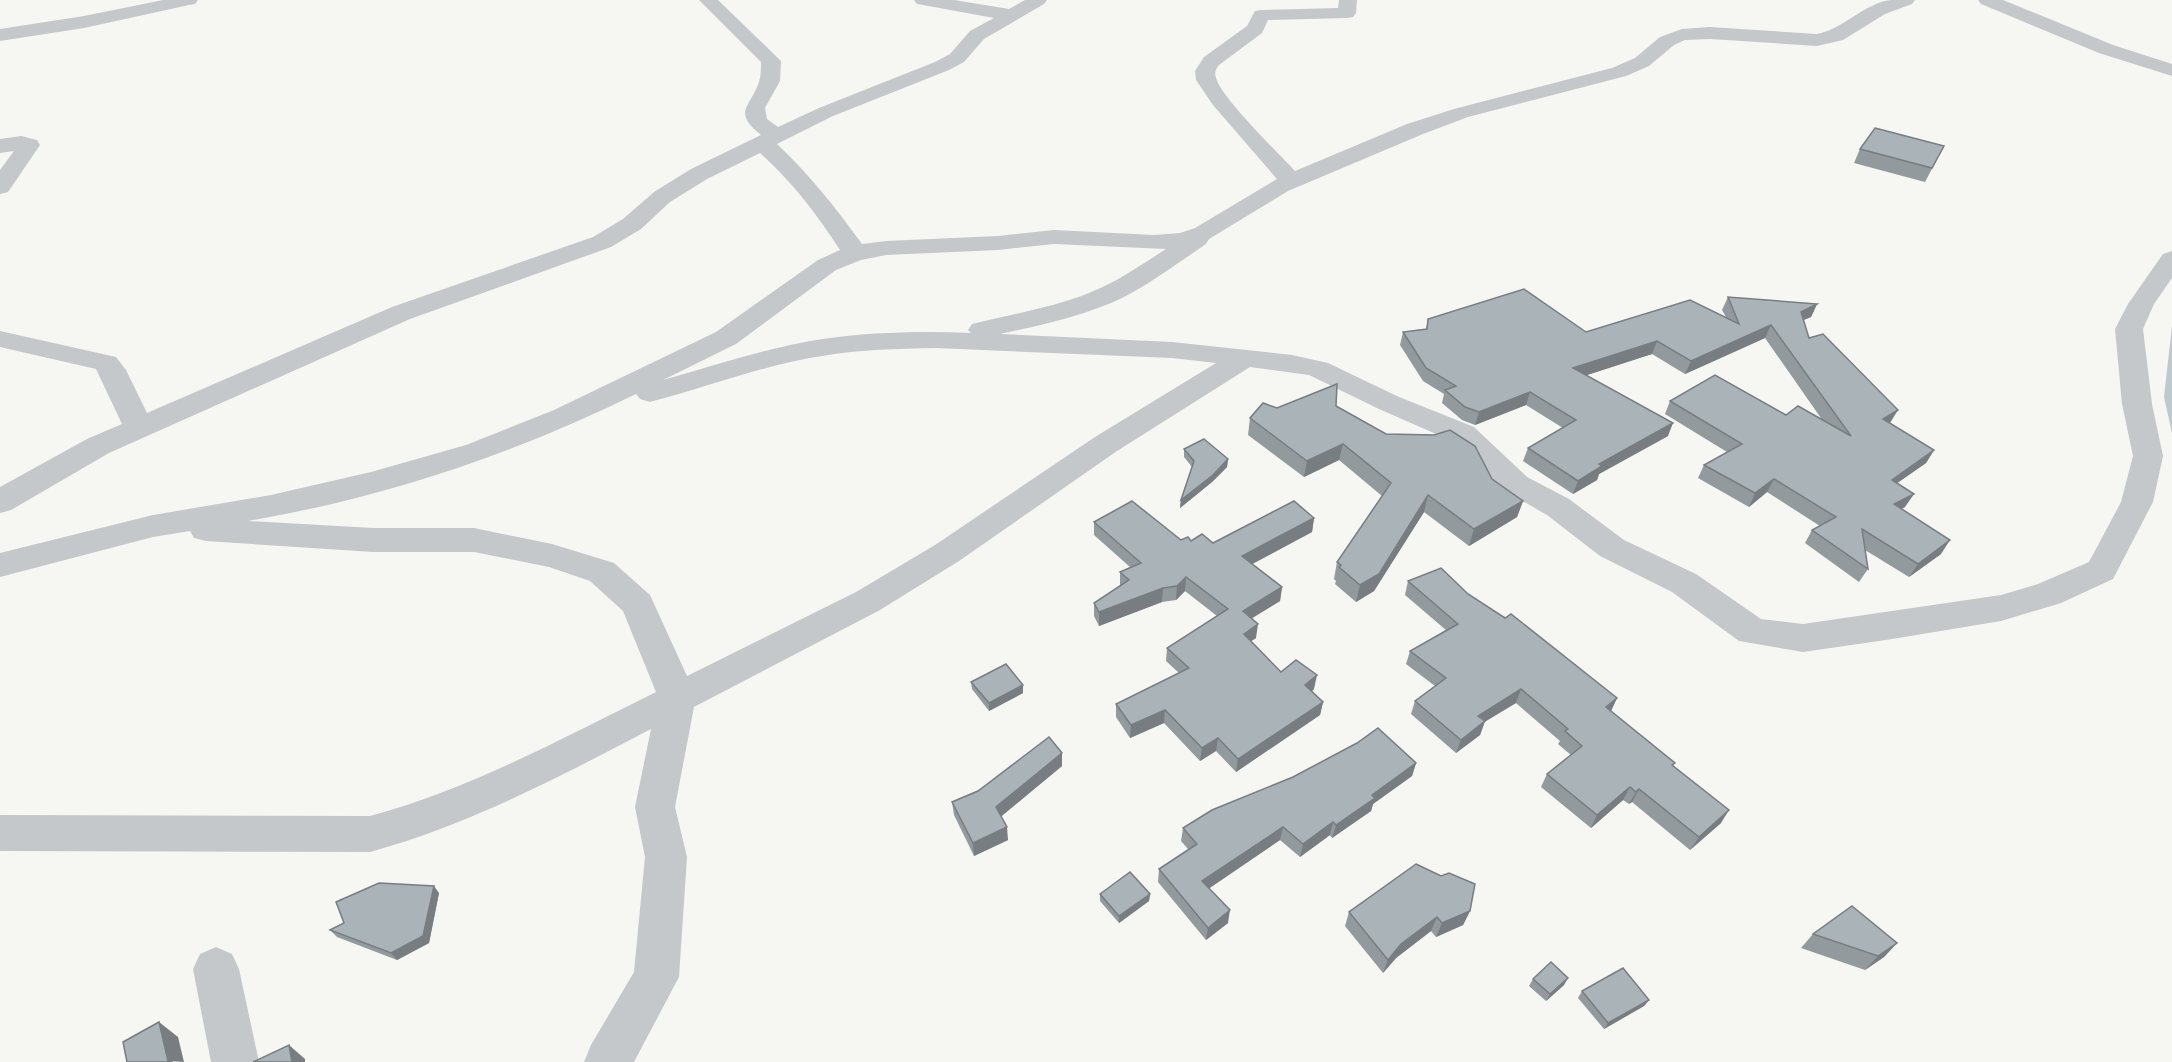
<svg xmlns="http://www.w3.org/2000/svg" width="2172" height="1062" viewBox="0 0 2172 1062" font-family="'Alegreya Sans',sans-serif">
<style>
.water{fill:#bec8cd}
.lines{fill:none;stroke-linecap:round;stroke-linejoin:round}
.minor{fill:#c4c8cb;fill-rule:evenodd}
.wall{fill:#929a9e}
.shaded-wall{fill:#777d81}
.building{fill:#aab3b8;stroke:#777d81;stroke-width:1.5}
</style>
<rect width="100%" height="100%" fill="#f6f6f3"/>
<polygon class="water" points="2172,326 2172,433 2164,397"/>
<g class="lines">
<g class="minor">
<polygon points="163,0 198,0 195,4 189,5 84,28 0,41 0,29 84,16"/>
<path d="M 699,0 L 718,0 L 781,61 L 780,81 L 765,108 L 767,119 L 778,127 L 819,108 L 935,62 L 950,54 L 970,31 L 994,18 L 923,5 L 917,4 L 914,0 L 954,0 L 1009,9 L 1025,0 L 1047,0 L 1044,4 L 984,39 L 964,62 L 949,70 L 833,116 L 777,144 C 811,176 835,207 862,244 L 886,241 L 998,236 L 1054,230 L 1154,235 L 1180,233 L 1195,228 L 1277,179 L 1213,105 L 1196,80 L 1195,71 L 1204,57 L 1247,26 L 1255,11 L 1261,10 L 1338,8 L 1339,0 L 1357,0 L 1356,13 L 1353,17 L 1347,18 L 1268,20 L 1262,33 L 1219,65 C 1216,69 1214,72 1216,78 C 1220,96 1279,154 1295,171 L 1407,124 L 1454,109 L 1612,68 L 1635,58 L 1660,37 L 1682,29 L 1710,27 L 1817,34 C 1844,29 1864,3 1891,0 C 1898,0 1907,0 1915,0 L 1912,4 L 1885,14 L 1843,40 L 1817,46 L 1710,39 L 1685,40 L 1674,45 L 1649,66 L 1626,76 L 1468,117 L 1423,134 L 1288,191 L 1209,239 L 1206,244 C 1179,262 1153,282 1124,297 C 1085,316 1042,325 1000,334 L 1172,342 L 1292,355 L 1328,363 L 1399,397 L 1474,427 L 1527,477 L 1569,499 L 1624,540 L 1696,574 L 1761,619 L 1803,624 L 2001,595 L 2038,584 L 2089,562 L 2121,502 L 2133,456 L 2122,404 L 2115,329 L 2128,304 L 2163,254 L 2172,251 L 2172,278 L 2154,304 L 2143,329 L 2152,404 L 2163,456 L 2153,502 L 2113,579 L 2061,603 L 2001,621 L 1886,640 L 1803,652 L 1739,641 L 1672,592 L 1600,556 L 1547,515 L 1505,491 L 1452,441 L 1379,409 L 1309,375 L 1250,367 L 1117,451 L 959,561 L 880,610 L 694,707 L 675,807 L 687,857 L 679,977 L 634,1062 L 584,1062 L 591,1045 L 634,972 L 645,857 L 635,807 L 651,729 C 561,776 469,825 370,852 L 0,851 L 0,815 L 370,816 C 468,790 565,737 656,692 L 623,611 L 590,581 L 549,567 L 474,552 L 373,552 L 206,541 L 194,538 L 190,531 L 153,537 L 0,577 L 0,553 L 153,515 L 271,495 L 371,472 L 466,445 L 554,410 L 716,332 L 818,260 L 840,250 C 815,212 794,184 760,153 L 707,179 L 670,202 L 641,229 L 611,247 L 410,319 L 109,453 L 11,510 L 0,513 L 0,487 L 87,439 L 122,424 L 96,369 L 0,347 L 0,331 L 116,357 L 126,370 L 147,413 L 392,307 L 593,237 L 623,219 L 654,192 L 691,169 L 761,135 C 732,111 750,108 759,82 C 761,76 761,68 761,62 ZM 1054,244 L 1166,249 C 1141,265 1117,282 1089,293 C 1051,308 1012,314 972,324 L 968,330 L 971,333 C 922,331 872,332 823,339 C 769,347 716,365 663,380 L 736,344 L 836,270 L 861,260 L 886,255 L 998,250 ZM 936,348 L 1172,358 L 1216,363 L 1095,437 L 935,545 L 856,592 L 687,676 L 650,595 L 614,563 L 552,544 L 474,528 L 373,528 L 248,521 C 383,498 514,454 636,394 L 640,399 L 650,402 C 708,387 763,365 822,356 C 860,349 898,349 936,348 Z"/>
<polygon points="1978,0 2003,0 2113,45 2172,64 2172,76 2099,53 1981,4"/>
<polygon points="21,136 37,140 40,145 8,192 0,194 0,170 14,151 0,153 0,139"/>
<polygon points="216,947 232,954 239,969 259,1062 211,1062 193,969 200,954"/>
</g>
</g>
<g class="wall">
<polygon points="1944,146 1925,182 1854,163 1860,149"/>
<polygon points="1728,297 1817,304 1811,317 1803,320 1809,338 1890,423 1934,450 1926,463 1897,483 1905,507 1901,509 1941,554 1909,577 1865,550 1868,569 1859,582 1805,543 1812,530 1820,526 1767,492 1749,507 1698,478 1704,465 1727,452 1665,414 1670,401 1823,421 1765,338 1685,374 1652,354 1586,375 1668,436 1599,474 1597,480 1573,494 1523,461 1528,448 1563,428 1526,405 1475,425 1462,420 1442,403 1444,394 1423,381 1400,345 1403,332 1426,329 1428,319 1586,332 1726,317 1722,310"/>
<polygon points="1336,406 1386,434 1492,479 1523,501 1517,517 1469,546 1424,512 1374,591 1356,602 1335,584 1336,581 1334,579 1337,562 1382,496 1339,460 1304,477 1248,435 1250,418 1277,408"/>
<polygon points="1184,449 1228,459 1227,467 1212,482 1180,508 1181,500 1192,467 1184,457"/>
<polygon points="1314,518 1312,532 1252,564 1282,587 1280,601 1251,618 1256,638 1251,641 1281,672 1314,689 1312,691 1323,702 1320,715 1236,772 1216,751 1200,761 1164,723 1130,738 1116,717 1116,704 1179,673 1166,661 1167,648 1217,616 1185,591 1176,600 1162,602 1099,626 1094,616 1094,603 1120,586 1120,572 1130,567 1094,535 1094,522 1181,540 1213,543"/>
<polygon points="1408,581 1468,594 1617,698 1611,711 1675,763 1673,766 1721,823 1690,850 1632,802 1629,804 1623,800 1591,828 1541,787 1547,774 1571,755 1558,744 1560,741 1516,703 1485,721 1480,735 1456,753 1411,714 1415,701 1435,686 1406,664 1410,651 1446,630 1405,595"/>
<polygon points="971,682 1023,685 1023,693 989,711 972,689"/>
<polygon points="1062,753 1062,766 1001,816 1008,840 974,856 954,815 952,802"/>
<polygon points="1416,763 1412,776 1373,804 1371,811 1332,838 1330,835 1300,857 1280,840 1209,888 1228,923 1206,940 1158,882 1159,869 1189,850 1181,841 1183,828"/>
<polygon points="439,893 429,943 397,960 337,937 330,930"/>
<polygon points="1100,894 1150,894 1149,901 1119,923 1100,901"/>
<polygon points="1470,911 1463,925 1436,937 1431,931 1396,958 1383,973 1345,926 1349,912"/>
<polygon points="1813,934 1897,943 1884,957 1865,970 1801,948"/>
<polygon points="1533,979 1564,985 1546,1001 1529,986"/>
<polygon points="1582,991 1649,1000 1644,1006 1604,1029 1578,998"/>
</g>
<g class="shaded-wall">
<polygon points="1817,304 1811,317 1794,324 1801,312"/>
<polygon points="1771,325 1765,338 1685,374 1691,361"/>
<polygon points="1657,341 1652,354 1569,381 1573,368"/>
<polygon points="1530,392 1526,405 1475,425 1479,412"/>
<polygon points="1898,410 1890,423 1875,432 1883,419"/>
<polygon points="1673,423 1668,436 1599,474 1597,480 1573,494 1578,481 1599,464"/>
<polygon points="1343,444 1339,460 1304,477 1307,461"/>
<polygon points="1934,450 1926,463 1883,493 1892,480"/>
<polygon points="1228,459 1227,467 1212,482 1180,508 1181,500"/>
<polygon points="1774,479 1767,492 1749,507 1755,493"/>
<polygon points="1914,494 1905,507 1885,517 1894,504"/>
<polygon points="1428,495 1424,512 1374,591 1356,602 1360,585"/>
<polygon points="1523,501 1517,517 1469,546 1474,529"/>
<polygon points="1314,518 1312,532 1241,570 1242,556"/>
<polygon points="1950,540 1941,554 1909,577 1918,564"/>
<polygon points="1186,577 1185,591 1176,600 1177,586"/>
<polygon points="1282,587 1280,601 1241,625 1243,611"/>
<polygon points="1163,588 1162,602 1099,626 1099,612"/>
<polygon points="1258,624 1256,638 1242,647 1244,634"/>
<polygon points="1317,675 1314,689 1303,698 1305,685"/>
<polygon points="1023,685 1023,693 989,711 989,703"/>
<polygon points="1521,689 1516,703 1473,729 1478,716"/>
<polygon points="1617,698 1611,711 1606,707"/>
<polygon points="1323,702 1320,715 1236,772 1238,759"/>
<polygon points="1165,710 1164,723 1130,738 1131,725"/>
<polygon points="1485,721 1480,735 1456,753 1461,740"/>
<polygon points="1218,738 1216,751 1200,761 1202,748"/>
<polygon points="1062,753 1062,766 997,820 996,807"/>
<polygon points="1416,763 1412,776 1373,804 1371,811 1332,838 1336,825 1372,795"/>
<polygon points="1630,787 1623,800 1591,828 1597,815"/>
<polygon points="1639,789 1632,802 1629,804 1636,792"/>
<polygon points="1729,810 1721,823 1690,850 1699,837"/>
<polygon points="1333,822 1330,835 1300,857 1303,844"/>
<polygon points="1007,827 1008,840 974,856 973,843"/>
<polygon points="1283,827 1280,840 1201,894 1202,881"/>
<polygon points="434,886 439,893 429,943 397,960 391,953"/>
<polygon points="1150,894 1149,901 1119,923 1119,916"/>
<polygon points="1230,910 1228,923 1206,940 1208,928"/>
<polygon points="1470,911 1463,925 1436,937 1442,923"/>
<polygon points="1437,917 1431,931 1396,958 1383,973 1388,960 1401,944"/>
<polygon points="1897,943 1884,957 1865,970 1878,956"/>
<polygon points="1568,978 1564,985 1546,1001 1550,994"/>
<polygon points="1649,1000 1644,1006 1604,1029 1608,1023"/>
<polygon points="159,1022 178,1037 184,1062 168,1061"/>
<polygon points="289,1045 305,1059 305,1062 292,1062"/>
</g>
<g class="building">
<polygon points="1875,128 1944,146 1932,168 1860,149"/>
<polygon points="1524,289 1586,332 1690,300 1739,324 1728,297 1817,304 1801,312 1809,338 1823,334 1898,410 1883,419 1934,450 1892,480 1914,494 1894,504 1950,540 1918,564 1862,529 1868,569 1812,530 1836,517 1774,479 1755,493 1704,465 1742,444 1670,401 1715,375 1786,415 1798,406 1851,436 1771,325 1691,361 1657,341 1573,368 1673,423 1599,464 1602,466 1578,481 1528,448 1576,420 1530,392 1479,412 1465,407 1445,390 1456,386 1426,368 1403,332 1427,329 1428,319"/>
<polygon points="1337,384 1336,406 1386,434 1434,435 1450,430 1475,446 1492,479 1523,501 1474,529 1428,495 1379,574 1360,585 1339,567 1341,565 1337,562 1391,483 1343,444 1307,461 1250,418 1263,403 1277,408"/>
<polygon points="1204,439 1228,459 1213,475 1181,500 1194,461 1184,449"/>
<polygon points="1132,501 1181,540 1188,537 1191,541 1202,534 1213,543 1294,501 1314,518 1242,556 1282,587 1243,611 1258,624 1244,634 1281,672 1296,660 1317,675 1305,685 1323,702 1238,759 1218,738 1202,748 1165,710 1131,725 1116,704 1189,668 1167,648 1228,609 1186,577 1177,586 1163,588 1099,612 1094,603 1129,580 1120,572 1141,563 1094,522"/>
<polygon points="1441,568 1468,594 1505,618 1511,614 1617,698 1606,707 1675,763 1672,765 1729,810 1699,837 1639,789 1636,792 1630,787 1597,815 1547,774 1582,746 1565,731 1568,729 1521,689 1478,716 1485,721 1461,740 1415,701 1446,678 1410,651 1458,624 1408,581"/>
<polygon points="1006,664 1023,685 989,703 971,682"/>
<polygon points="1378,728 1416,763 1372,795 1375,798 1336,825 1333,822 1303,844 1283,827 1202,881 1230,910 1208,928 1159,869 1197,844 1183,828 1212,810 1293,777 1357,743"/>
<polygon points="1049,737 1062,753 996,807 1007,827 973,843 952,802 978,791"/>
<polygon points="1416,864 1441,876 1449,873 1475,884 1470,911 1442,923 1437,917 1401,944 1388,960 1349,912"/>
<polygon points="1130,872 1150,894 1119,916 1100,894"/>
<polygon points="379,883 434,886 423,936 391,953 330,930 344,923 336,902"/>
<polygon points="1852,906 1897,943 1878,956 1813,934"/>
<polygon points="1551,962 1568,978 1550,994 1533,979"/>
<polygon points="1623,968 1649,1000 1608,1023 1582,991"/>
<polygon points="159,1022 168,1061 172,1060 172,1062 127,1062 123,1042"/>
<polygon points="289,1045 292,1062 253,1062"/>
</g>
</svg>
